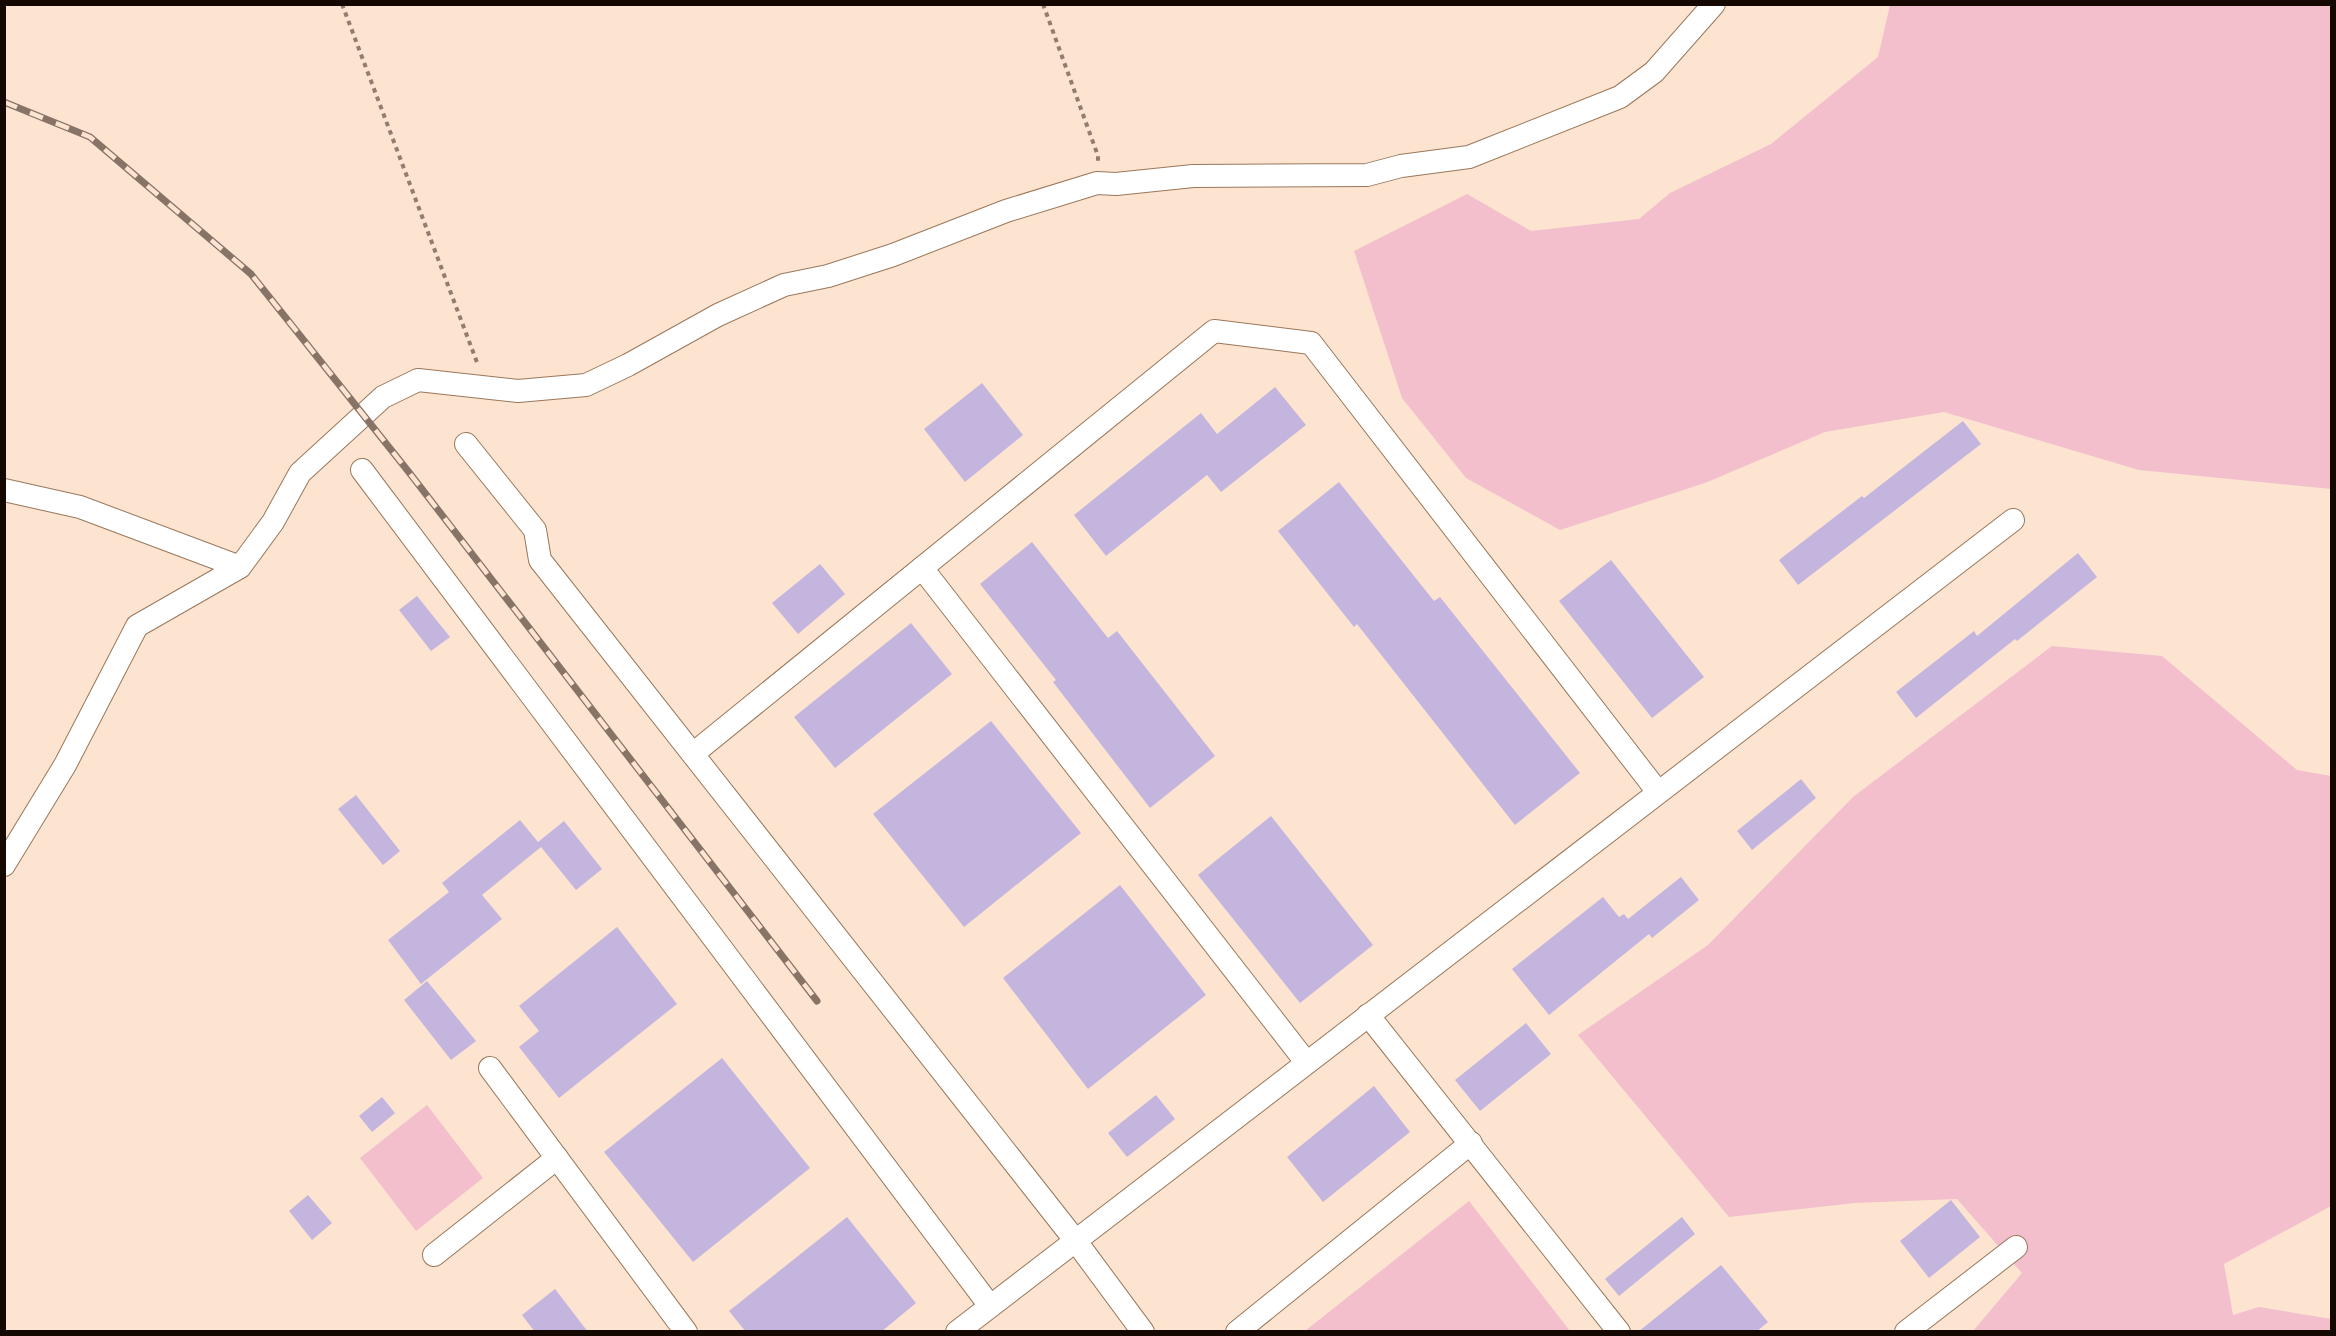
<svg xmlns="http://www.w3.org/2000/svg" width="2336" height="1336" viewBox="0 0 2336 1336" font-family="'Golos Text',sans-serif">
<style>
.green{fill:#f3bfcc}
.building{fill:#c4b5df}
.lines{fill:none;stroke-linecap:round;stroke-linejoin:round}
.minor-casing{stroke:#9a775a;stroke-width:24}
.path{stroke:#917e70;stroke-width:4;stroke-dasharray:4.5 4.5;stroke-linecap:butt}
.minor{stroke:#fff;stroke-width:22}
.rail-casing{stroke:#877467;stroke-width:7}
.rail{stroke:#fce4d1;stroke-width:4.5;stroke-dasharray:14;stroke-linecap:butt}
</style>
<rect width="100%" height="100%" fill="#fce4d1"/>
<g class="green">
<polygon points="1890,5 2331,5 2331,489 2139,470 1944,412 1825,432 1705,483 1560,530 1466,478 1402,398 1354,251 1467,194 1531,231 1639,219 1670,193 1771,144 1878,57"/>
<polygon points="2052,646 2162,656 2297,770 2331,776 2331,1206 2224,1264 2233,1315 2259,1307 2331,1319 2331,1331 1973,1331 2022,1273 1957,1199 1855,1203 1729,1217 1578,1035 1708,945 1853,797"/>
<polygon points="427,1105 483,1178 416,1231 360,1158"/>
<polygon points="1469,1201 1570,1331 1305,1331"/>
</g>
<g class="building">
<polygon points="982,383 1023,435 965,482 924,429"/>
<polygon points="1275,387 1306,425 1221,492 1207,475 1106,556 1074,515 1201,413 1217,434"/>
<polygon points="1963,421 1981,444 1798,585 1779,560 1862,496 1864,498"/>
<polygon points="1339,482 1434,601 1440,597 1580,773 1515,825 1357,624 1354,627 1278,531"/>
<polygon points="1032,542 1108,638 1117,631 1215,756 1150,808 1053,682 1056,680 980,584"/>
<polygon points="2078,553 2097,577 2017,641 2015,639 1916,718 1896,692 1974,631 1977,636"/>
<polygon points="1611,560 1704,677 1652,718 1559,601"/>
<polygon points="820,564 845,594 798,634 772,603"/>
<polygon points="417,596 450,637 431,651 399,610"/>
<polygon points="911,623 952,674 835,768 794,717"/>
<polygon points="991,721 1081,833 964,927 873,814"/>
<polygon points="1801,779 1816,798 1752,850 1737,831"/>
<polygon points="356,795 400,851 383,865 338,809"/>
<polygon points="1271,816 1373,945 1300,1003 1198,875"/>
<polygon points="520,820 538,842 564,821 602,869 576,890 541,847 482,895 502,919 421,984 388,940 449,892 442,883"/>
<polygon points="1681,877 1699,900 1652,938 1649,934 1549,1015 1512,969 1603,897 1619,917 1624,914 1628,919"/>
<polygon points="1120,885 1206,995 1088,1089 1003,978"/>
<polygon points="617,927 677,1004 559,1098 519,1047 539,1031 519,1006"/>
<polygon points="427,981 476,1041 451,1060 404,1000"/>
<polygon points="1526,1023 1551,1054 1480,1111 1455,1080"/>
<polygon points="722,1058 810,1168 693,1262 604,1152"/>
<polygon points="1374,1086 1410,1132 1323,1202 1287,1157"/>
<polygon points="1156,1095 1175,1119 1127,1157 1108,1133"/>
<polygon points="382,1097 395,1113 372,1132 359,1116"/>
<polygon points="308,1195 332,1223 312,1240 289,1211"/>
<polygon points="1951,1200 1980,1237 1929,1278 1900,1241"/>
<polygon points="847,1217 916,1303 881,1332 746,1332 729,1311"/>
<polygon points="1682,1217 1695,1234 1619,1296 1605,1279"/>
<polygon points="1721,1265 1768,1322 1756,1332 1638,1332"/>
<polygon points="555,1289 588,1332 535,1332 522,1315"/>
</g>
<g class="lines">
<g class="minor-casing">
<g id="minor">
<polyline points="466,444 535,530 540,560 1075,1240 1143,1332"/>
<polyline points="362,470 990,1306"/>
<polyline points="4,490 80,507 240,567"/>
<polyline points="922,568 1306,1062"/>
<polyline points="694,753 1214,331 1311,343 1658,792"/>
<polyline points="4,865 65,765 137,626 240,567 273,522 300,473 383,397 418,380 518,391 586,385 628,365 718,315 784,285 828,276 893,255 1006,211 1097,183 1116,184 1193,176 1367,175 1401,166 1469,157 1620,97 1654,72 1714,4"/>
<polyline points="1368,1015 1619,1332"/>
<polyline points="490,1068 686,1332"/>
<polyline points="434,1255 557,1158"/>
<polyline points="957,1332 2013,520"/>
<polyline points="1237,1332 1471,1143"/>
<polyline points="1906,1332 2016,1247"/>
</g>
</g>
<g class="path">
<polyline points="342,4 478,365"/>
<polyline points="1043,4 1098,156 1098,164"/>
</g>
<use href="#minor" class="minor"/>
<g class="rail-casing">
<polyline id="rail" points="4,102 90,137 251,274 408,471 817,1001"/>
</g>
<use href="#rail" class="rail"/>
</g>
<rect width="2336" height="1336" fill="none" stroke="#150801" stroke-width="12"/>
</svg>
